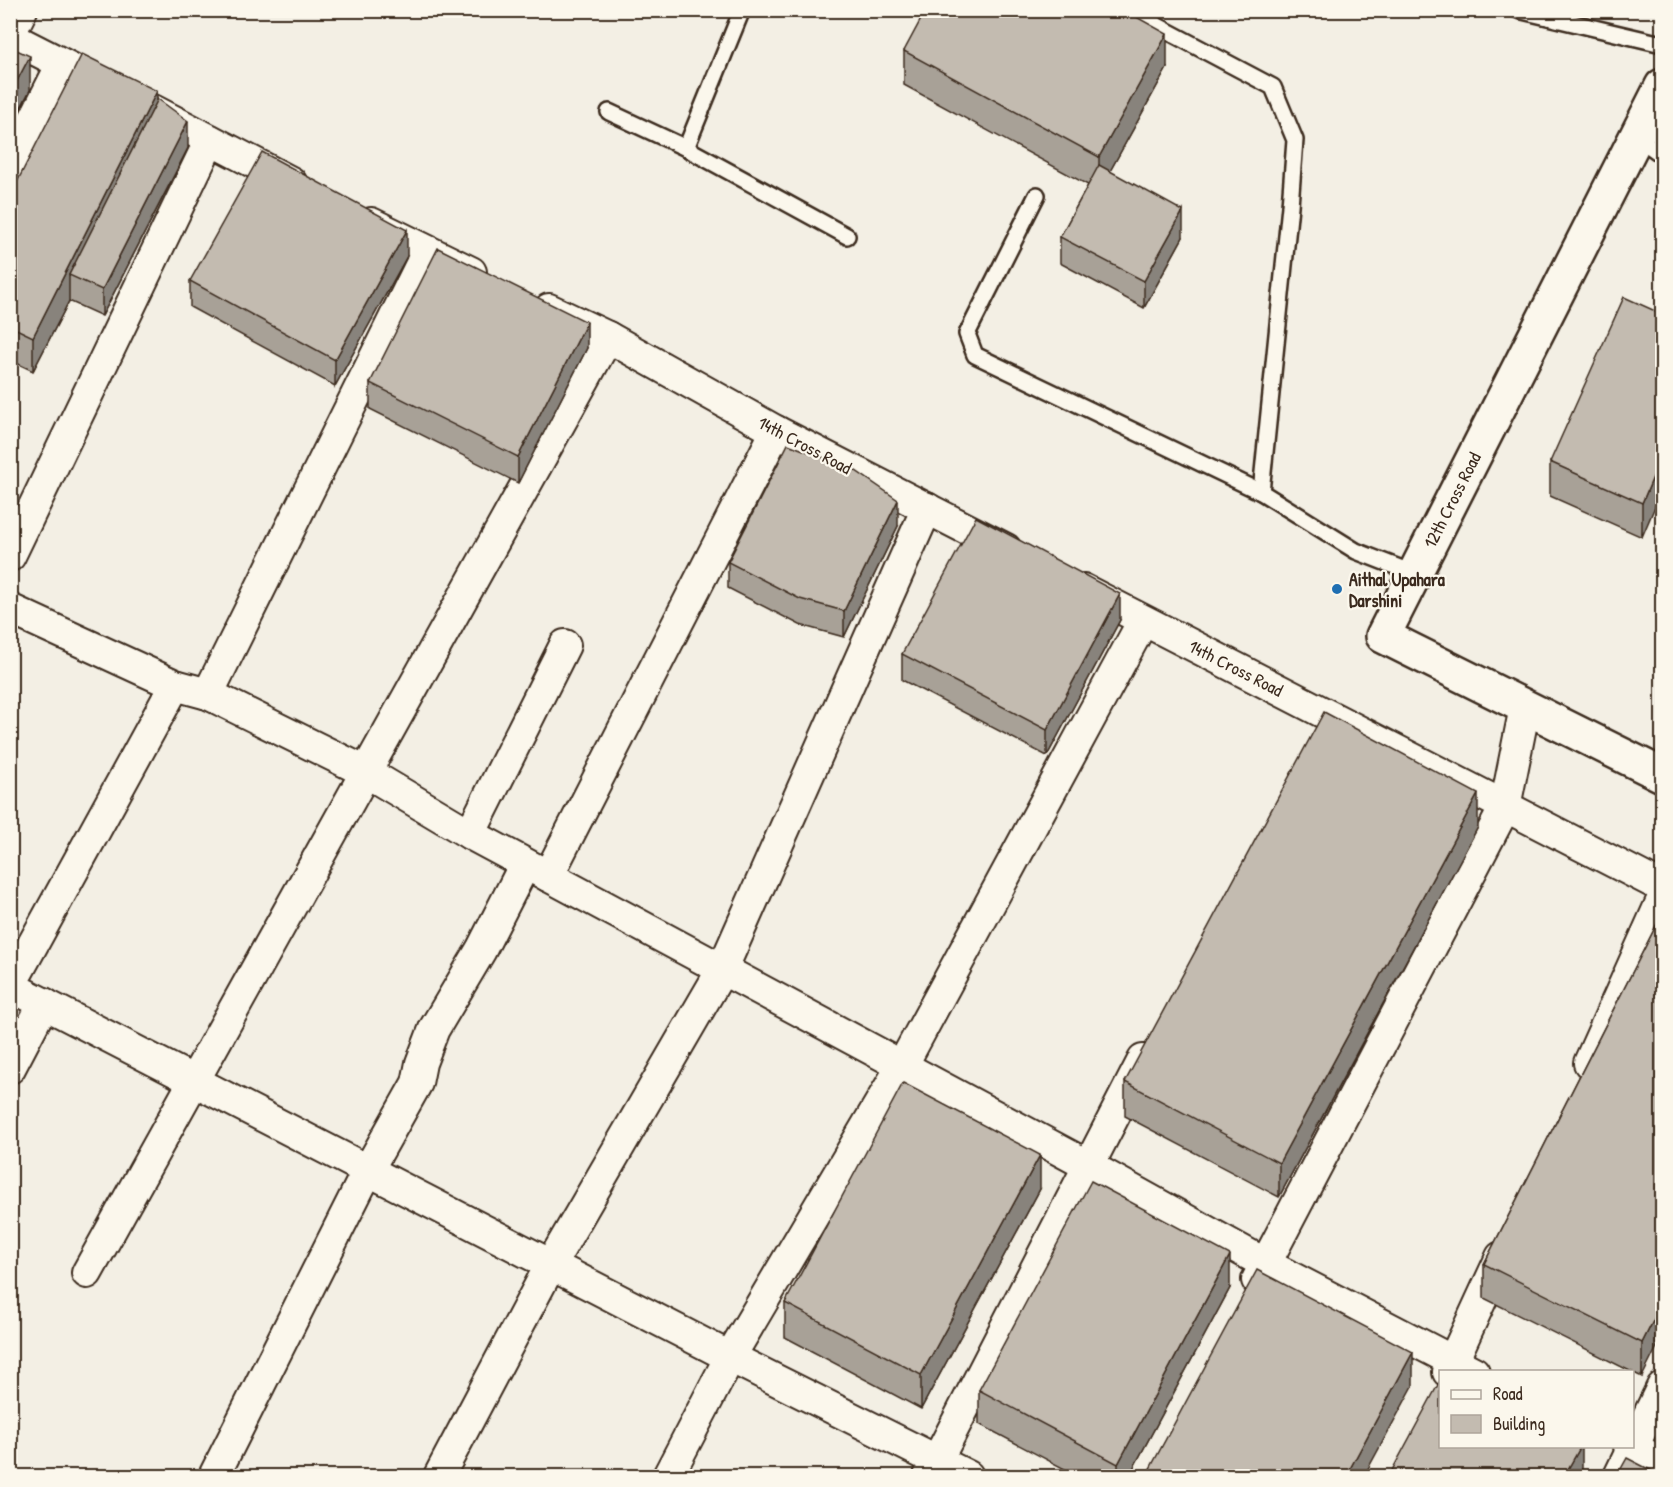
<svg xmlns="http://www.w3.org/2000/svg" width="1673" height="1487" viewBox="0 0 1673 1487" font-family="'Patrick Hand',sans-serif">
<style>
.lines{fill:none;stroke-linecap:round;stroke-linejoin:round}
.lane-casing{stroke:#3b2a1e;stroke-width:20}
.street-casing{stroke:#3b2a1e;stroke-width:34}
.secondary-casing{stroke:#3b2a1e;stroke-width:38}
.lane{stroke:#fbf7ec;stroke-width:15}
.street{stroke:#fbf7ec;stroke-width:30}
.secondary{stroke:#fbf7ec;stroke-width:33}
.wall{fill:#a8a197;stroke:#3b2a1e;stroke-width:1.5}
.shaded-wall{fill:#88837b;stroke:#3b2a1e;stroke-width:1.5}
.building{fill:#c3bbb0;stroke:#3b2a1e;stroke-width:1.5}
.poi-dot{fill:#1f6fb2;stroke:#fbf7ec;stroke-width:2}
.labels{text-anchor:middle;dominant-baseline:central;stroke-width:4.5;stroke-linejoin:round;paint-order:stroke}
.street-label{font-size:18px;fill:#3b2a1e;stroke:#fbf7ec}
.poi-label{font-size:18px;font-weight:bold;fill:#3b2a1e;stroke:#fbf7ec;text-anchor:start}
</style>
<rect width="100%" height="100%" fill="#f3efe4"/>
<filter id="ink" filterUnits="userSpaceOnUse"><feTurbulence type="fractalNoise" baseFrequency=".0167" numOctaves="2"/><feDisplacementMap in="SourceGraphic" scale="12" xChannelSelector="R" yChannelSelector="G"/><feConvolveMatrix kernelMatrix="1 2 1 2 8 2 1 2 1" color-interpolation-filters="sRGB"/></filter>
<g filter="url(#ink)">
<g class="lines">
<g class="lane-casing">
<g id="lane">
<polyline points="742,10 686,148 847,236"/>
<polyline points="1518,10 1662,44"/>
<polyline points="1137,15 1273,87 1295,140 1290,206 1261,492 1356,551 1415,574"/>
<polyline points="609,112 686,148"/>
<polyline points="1637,137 1662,155"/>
<polyline points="1037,195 967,334 975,355 1261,492"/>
</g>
</g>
<g class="street-casing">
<g id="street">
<polyline points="10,34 22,10"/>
<polyline points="10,37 110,88"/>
<polyline points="153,110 291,182"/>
<polyline points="10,167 62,64"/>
<polyline points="371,223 471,272"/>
<polyline points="549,309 608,337 776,431 1006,549"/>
<polyline points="10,556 210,140"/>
<polyline points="1083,589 1662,887"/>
<polyline points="10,609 175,685 208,694 366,772 470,834 1089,1166 1266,1264 1474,1372"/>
<polyline points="175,685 10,986 730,1357 968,1476"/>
<polyline points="208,694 427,252"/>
<polyline points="470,834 565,645"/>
<polyline points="548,876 776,431"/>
<polyline points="1589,1063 1662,900"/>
<polyline points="10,1068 44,1003"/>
<polyline points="87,1273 608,337"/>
<polyline points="1257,1280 1505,807 1525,707"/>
<polyline points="1448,1372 1501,1257"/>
<polyline points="1629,1446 1662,1462"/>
<polyline points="214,1476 368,1170 417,1083 421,1063 434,1029 481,950 525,864"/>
<polyline points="439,1476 551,1264 722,970 927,508"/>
<polyline points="668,1476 730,1357 902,1066 1143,621"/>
<polyline points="929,1476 1143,1060"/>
<polyline points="1619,1476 1662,1387"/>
</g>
</g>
<g class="secondary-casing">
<polyline id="secondary" points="1662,86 1383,636 1662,775"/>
</g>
<use href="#lane" class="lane"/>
<use href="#street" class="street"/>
<use href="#secondary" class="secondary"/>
</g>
<g class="wall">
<polygon points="904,51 1167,68 1110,171 1183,237 1144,308 1060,263 1060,237 1088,185 904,85"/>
<polygon points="157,99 188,148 102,316 69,301 33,371 10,360 10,196"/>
<polygon points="407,256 335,386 190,307 190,281"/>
<polygon points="1662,314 1642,537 1550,496 1550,462"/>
<polygon points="587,348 518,483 370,409 370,383"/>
<polygon points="898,526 844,637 800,625 728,588 728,562"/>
<polygon points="1120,620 1047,756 902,680 902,654"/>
<polygon points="1478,827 1279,1197 1125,1116 1125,1082"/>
<polygon points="1662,914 1642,1377 1484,1298 1484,1264"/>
<polygon points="1040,1189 921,1409 785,1337 785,1303"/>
<polygon points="1230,1288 1129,1476 1078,1476 979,1424 979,1390"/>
</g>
<g class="shaded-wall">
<polygon points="1167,34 1167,68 1099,191 1099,157"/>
<polygon points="30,56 30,90 10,128 10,94"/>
<polygon points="157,91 157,125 69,275 69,301 33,371 33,337"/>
<polygon points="188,121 188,148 102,316 102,290"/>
<polygon points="1183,211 1183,237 1144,308 1144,281"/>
<polygon points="407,230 407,256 335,386 335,360"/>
<polygon points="587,322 587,348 518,483 518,457"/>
<polygon points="1662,456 1662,490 1642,537 1642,503"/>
<polygon points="898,500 898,526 844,637 844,611"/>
<polygon points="1120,594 1120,620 1047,756 1047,730"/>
<polygon points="1478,794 1478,827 1279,1197 1279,1163"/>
<polygon points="1040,1155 1040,1189 921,1409 921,1375"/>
<polygon points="1230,1255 1230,1288 1129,1476 1118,1476 1118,1464"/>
<polygon points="1662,1303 1662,1337 1642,1377 1642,1343"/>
<polygon points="1413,1352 1413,1386 1364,1476 1346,1476"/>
<polygon points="1581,1446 1582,1446 1582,1476 1564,1476"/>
</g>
<g class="building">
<polygon points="926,10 1124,10 1167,34 1099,157 904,51"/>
<polygon points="10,47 30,56 10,94"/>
<polygon points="82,54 157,91 33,337 10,326 10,196"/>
<polygon points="158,99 188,121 102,290 69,275"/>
<polygon points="262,152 407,230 335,360 190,281"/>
<polygon points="1099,165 1183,211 1144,281 1060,237"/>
<polygon points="438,248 587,322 518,457 370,383"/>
<polygon points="1624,297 1662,314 1662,456 1642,503 1550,462"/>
<polygon points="788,444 853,469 898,500 844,611 800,599 728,562"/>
<polygon points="976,517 1120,594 1047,730 902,654"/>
<polygon points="1324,712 1478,794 1279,1163 1125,1082"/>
<polygon points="1662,914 1662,1303 1642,1343 1484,1264"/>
<polygon points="903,1083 1040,1155 921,1375 785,1303"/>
<polygon points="1091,1181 1230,1255 1118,1464 979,1390"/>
<polygon points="1257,1270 1413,1352 1346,1476 1146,1476"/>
<polygon points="1440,1381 1440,1446 1581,1446 1564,1476 1389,1476"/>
<polygon points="1627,1458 1662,1476 1617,1476"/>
</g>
</g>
<circle class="poi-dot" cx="1337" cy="589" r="6"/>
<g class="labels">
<g class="street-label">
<text transform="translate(805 445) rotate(28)">14th Cross Road</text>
<text transform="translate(1452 500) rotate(-63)">12th Cross Road</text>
<text transform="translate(1236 668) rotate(27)">14th Cross Road</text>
</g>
<g class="poi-label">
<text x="1349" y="579">Aithal Upahara<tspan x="1349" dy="21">Darshini</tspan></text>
</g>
</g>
<rect width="1673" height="1487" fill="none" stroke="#fbf7ec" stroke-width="36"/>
<rect x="18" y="18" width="1637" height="1451" fill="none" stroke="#3b2a1e" stroke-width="2" filter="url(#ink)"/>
<rect x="1439" y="1370" width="195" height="78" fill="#fbf7ec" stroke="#aea59a" stroke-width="1.5"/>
<rect x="1451" y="1390" width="30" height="9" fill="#fbf7ec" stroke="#aea59a" stroke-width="1.5"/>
<text x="1493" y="1400" font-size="18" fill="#3b2a1e">Road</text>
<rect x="1451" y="1415" width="30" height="18" fill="#c3bbb0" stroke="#aea59a" stroke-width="1.5"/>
<text x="1493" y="1430" font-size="18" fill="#3b2a1e">Building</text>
</svg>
